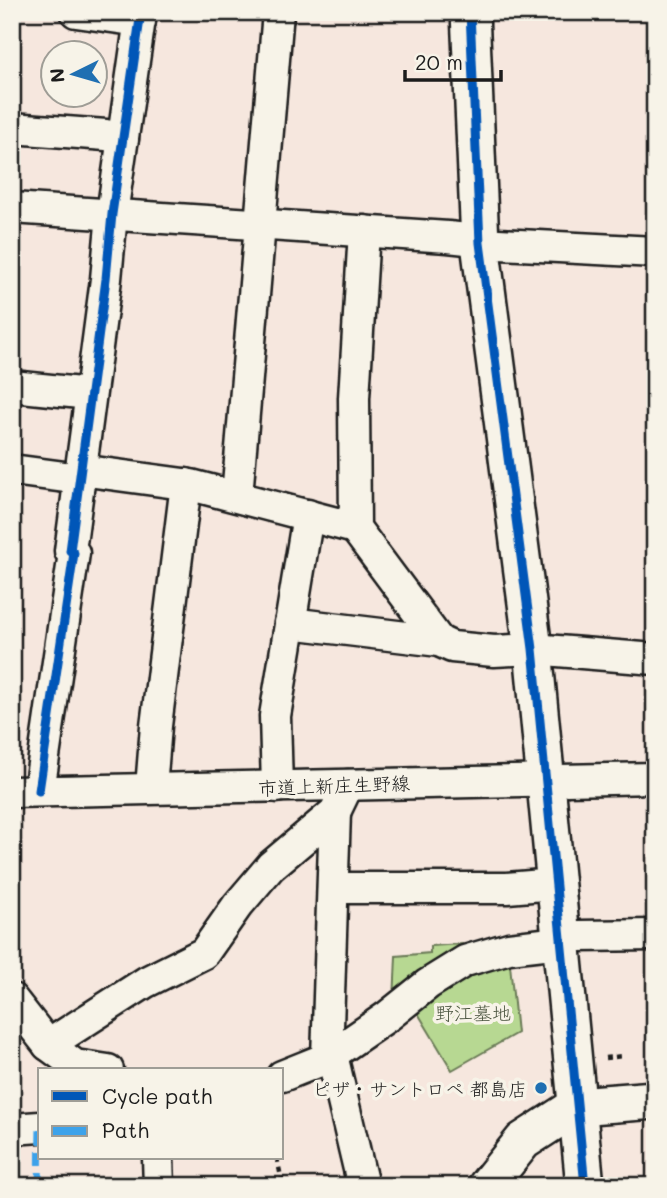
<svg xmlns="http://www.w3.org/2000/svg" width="667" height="1198" viewBox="0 0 667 1198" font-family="Mali,'Klee One',sans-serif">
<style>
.green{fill:#b7d892;stroke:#6a7a57;stroke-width:2}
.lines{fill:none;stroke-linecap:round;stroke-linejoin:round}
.minor-casing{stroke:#1c1c1c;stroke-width:35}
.tertiary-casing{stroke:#1c1c1c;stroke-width:42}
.path{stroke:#1c1c1c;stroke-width:4.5;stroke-dasharray:5 5;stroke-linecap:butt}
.minor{stroke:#f7f3e8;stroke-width:30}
.tertiary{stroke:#f7f3e8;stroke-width:37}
.quiet{stroke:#3da2ea;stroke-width:7;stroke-dasharray:14 7;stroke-linecap:butt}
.cycleway-casing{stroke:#f7f3e8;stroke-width:13}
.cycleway{stroke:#0057b8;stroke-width:9}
.poi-dot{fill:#1f6fb2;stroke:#f7f3e8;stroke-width:2.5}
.labels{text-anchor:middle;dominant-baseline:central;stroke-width:7;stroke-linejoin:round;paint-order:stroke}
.street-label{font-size:19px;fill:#1c1c1c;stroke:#f7f3e8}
.park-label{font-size:19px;fill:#4a543f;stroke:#f7f3e8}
.poi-label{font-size:19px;fill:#1c1c1c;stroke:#f7f3e8;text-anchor:end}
</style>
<rect width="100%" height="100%" fill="#f6e7de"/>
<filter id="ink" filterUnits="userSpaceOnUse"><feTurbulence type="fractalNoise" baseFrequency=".0143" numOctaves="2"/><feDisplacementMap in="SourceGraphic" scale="14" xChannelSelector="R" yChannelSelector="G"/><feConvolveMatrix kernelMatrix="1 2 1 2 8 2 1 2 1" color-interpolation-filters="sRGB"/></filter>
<g filter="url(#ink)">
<g class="green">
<polygon points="462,944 463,956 394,1002 396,956 430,953 430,946"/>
<polygon points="509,955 517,1033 452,1070 413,1005 425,994"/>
</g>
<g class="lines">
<g class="minor-casing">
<g id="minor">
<polyline points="76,12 140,21"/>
<polyline points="12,128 106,135 123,139"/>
<polyline points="12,208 448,237 467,239 480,243 655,252"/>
<polyline points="364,231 354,398 355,528 439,641"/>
<polyline points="12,386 90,394"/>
<polyline points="12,470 80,479"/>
<polyline points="80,470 191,485 355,528"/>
<polyline points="237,496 278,12"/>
<polyline points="290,623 439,641 452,647 494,651 533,649 655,659"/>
<polyline points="277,787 275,716 308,515"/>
<polyline points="151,788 156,726 186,484"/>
<polyline points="39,791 74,553 70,551 106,279 112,214 141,12"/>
<polyline points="12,792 655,778"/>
<polyline points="333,888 507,888 555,884"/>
<polyline points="12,999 48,1045 75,1065 108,1070"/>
<polyline points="48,1045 146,982 204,953 237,906 271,866 335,812 348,785"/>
<polyline points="332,1055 363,1186"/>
<polyline points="327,1058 335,812"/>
<polyline points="282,1076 327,1058 388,1016 428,984 465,961 509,948 560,942 579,936 655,935"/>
<polyline points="12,1129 40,1127"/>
<polyline points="158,1158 159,1186"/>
</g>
</g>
<g class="tertiary-casing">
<g id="tertiary">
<polyline points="470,12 480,243 533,649 585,1186"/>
<polyline points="487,1186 523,1141 577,1106 655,1100"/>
</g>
</g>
<g class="path">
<polyline points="605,1058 623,1056"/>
<polyline points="277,1158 283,1186"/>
</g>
<use href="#minor" class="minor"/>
<use href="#tertiary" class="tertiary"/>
<polyline class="quiet" points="39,1186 40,1127"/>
<g class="cycleway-casing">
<g id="cycleway">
<polyline points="470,12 480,243 533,649 585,1186"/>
<polyline points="39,791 74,553 70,551 106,279 112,214 141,12"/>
</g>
</g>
<use href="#cycleway" class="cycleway"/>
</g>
</g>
<circle class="poi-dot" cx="541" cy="1088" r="7"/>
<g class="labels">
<g class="street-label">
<text transform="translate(334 785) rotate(-2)">市道上新庄生野線</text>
</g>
<g class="park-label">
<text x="473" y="1012">野江墓地</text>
</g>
<g class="poi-label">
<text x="527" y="1088">ピザ・サントロペ 都島店</text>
</g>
</g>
<rect width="667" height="1198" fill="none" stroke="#f7f3e8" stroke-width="42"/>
<rect x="21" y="21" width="625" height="1156" fill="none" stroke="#1c1c1c" stroke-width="2.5" filter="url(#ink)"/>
<rect x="38" y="1068" width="245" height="91" fill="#f7f3e8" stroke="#9f9d96" stroke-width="2"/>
<rect x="52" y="1091" width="35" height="10" fill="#0057b8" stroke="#9f9d96" stroke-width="2"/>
<text x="102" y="1104" font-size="21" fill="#1c1c1c">Cycle path</text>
<rect x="52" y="1126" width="35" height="10" fill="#3da2ea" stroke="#9f9d96" stroke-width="2"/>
<text x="102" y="1138" font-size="21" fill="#1c1c1c">Path</text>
<g transform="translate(74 74) rotate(265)"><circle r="33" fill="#f7f3e8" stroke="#9f9d96" stroke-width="2"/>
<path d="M0-5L12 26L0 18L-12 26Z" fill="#1f6fb2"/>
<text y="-10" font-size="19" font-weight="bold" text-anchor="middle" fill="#1c1c1c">N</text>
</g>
<path d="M405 70v10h96v-10" fill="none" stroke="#1c1c1c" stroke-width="3.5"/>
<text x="415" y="70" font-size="21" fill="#1c1c1c" stroke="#f7f3e8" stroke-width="5" paint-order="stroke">20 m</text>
</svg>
